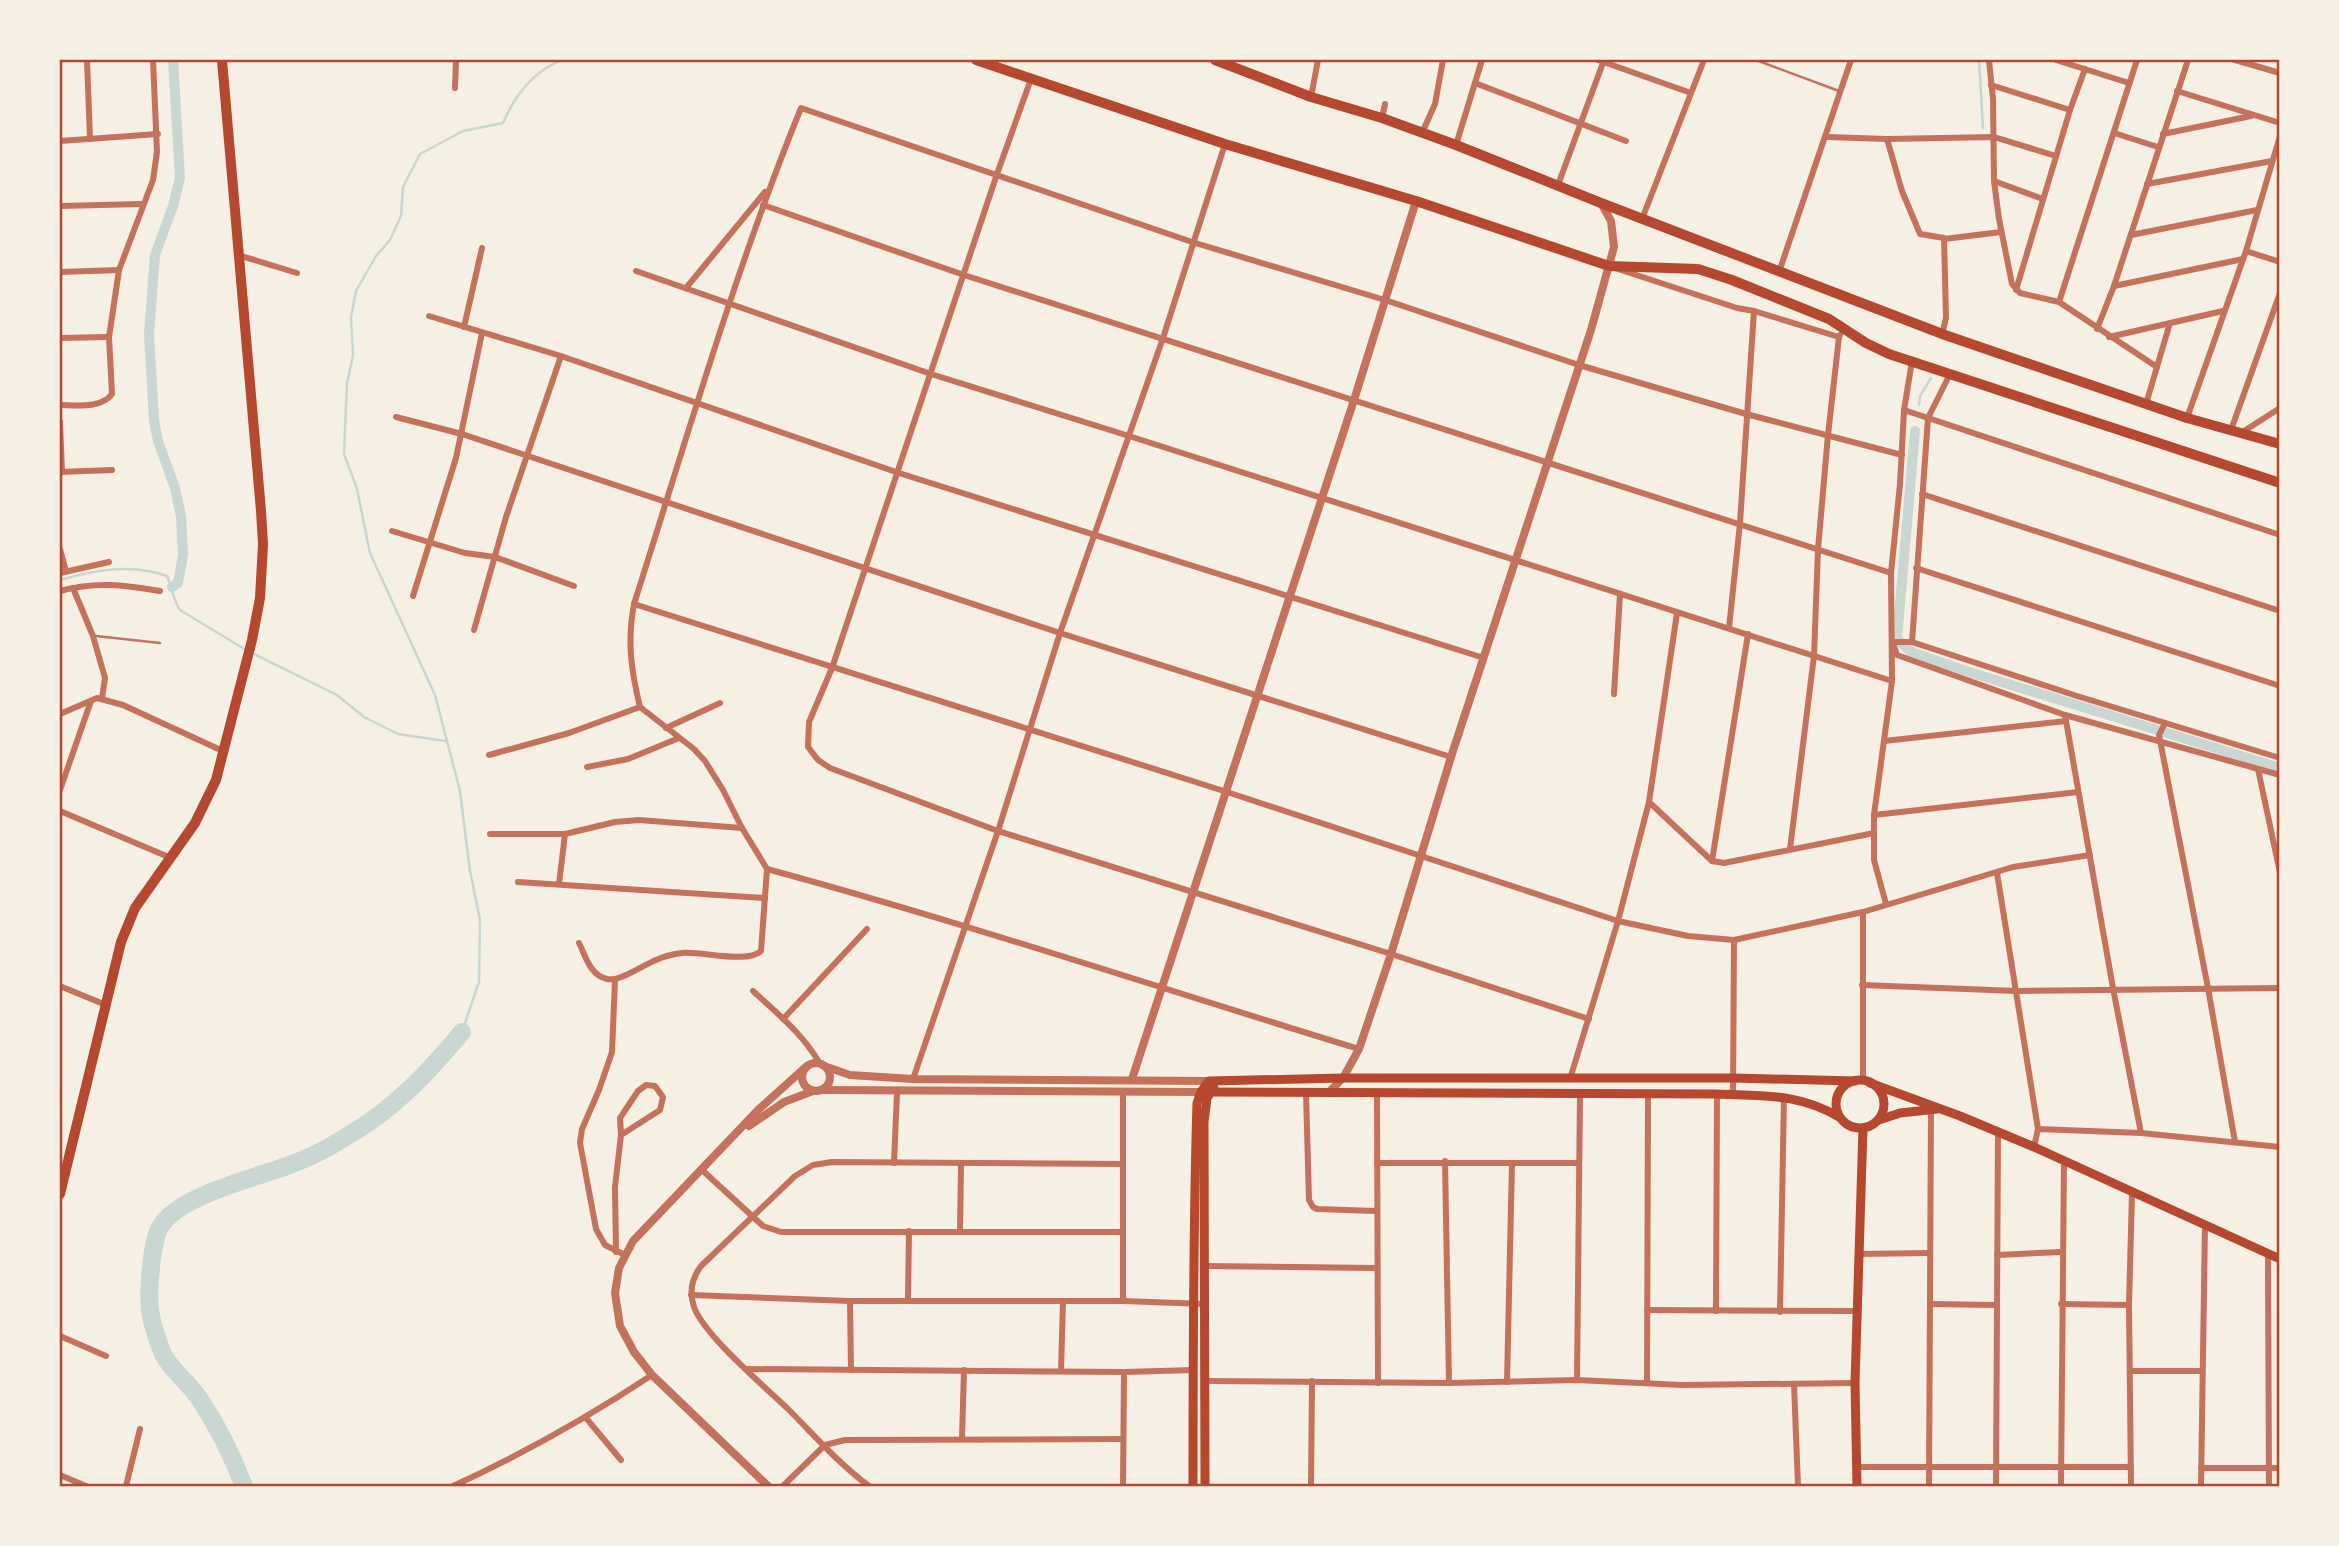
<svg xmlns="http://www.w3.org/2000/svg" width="2339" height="1546" viewBox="0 0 2339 1546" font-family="'Space Grotesk',sans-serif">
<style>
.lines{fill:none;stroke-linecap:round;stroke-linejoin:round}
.stream{stroke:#c9d6d2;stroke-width:2.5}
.canal{stroke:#c9d6d2;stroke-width:10}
.river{stroke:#c9d6d2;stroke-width:18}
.service{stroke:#c5725c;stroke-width:2.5}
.minor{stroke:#c5725c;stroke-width:6}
.tertiary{stroke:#c5725c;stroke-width:8}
.secondary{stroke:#b5482f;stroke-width:9}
.primary{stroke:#b5482f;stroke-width:10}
.neatline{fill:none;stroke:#b5482f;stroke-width:2.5}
</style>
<rect width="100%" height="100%" fill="#f6efe4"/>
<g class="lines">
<g class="stream">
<polyline points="1979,60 1983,128"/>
<polyline points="1919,405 1920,396 1931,378"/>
<path d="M 60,580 C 96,570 131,563 167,576 C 172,588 173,600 180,610 L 246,650"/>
<polyline points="252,653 337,695 364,717 398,734 445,741"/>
<path d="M 462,1032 L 479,982 L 480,920 L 470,871 L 460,791 L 435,695 L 370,553 L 357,489 L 344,454 L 347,383 L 353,355 L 351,317 L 356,291 L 376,256 L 390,240 L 401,216 L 403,187 L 420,154 L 463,131 L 503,123 C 515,95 534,71 562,60"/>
</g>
<g class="canal">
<polyline points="1915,431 1897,639 1911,652 1963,670 2280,768"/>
<polyline points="172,587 178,583 183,555 181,516 175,488 158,441 154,420 149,334 155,255 173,206 180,178 173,60"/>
</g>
<path class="river" d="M 244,1486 C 233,1458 218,1427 201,1401 C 191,1385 174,1373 164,1356 C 160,1348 153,1326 151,1316 C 147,1297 151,1244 160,1227 C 178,1196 254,1178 287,1166 C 306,1159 327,1149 344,1138 C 392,1111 427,1074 462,1032"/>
<g class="service">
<polyline points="1756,60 1839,91"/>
<polyline points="96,636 160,643"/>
</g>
<g class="minor">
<polyline points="87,60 90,139"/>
<polyline points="1598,60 1691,93"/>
<polyline points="1989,60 1993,99 1994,181 1999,219 2012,284 2020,293 2059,302 2157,367"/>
<polyline points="2056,60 2129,83"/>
<polyline points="2235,60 2280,73"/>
<polyline points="1031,79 997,174 832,668 809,722 808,747 818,760 830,768 998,831 1391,954 1589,1019"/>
<polyline points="1475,83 1626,141"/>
<polyline points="1991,85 2070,110"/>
<polyline points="455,88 456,60"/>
<polyline points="2177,91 2280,123"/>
<polyline points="1311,97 1318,60"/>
<polyline points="1382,118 1385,104"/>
<polyline points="1422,133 1435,104 1443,60"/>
<polyline points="2114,133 2158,147"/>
<polyline points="2163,134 2251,116"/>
<polyline points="1827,137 1887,139 1994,137 2056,156"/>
<polyline points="1887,139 1902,191 1920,234 1944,238 1946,318 1942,334"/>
<polyline points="60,141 158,134"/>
<polyline points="1456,145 1482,60"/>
<polyline points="1994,181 2043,199"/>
<polyline points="2147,184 2272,161"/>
<polyline points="1558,185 1604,60"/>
<polyline points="763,205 964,275 1891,573"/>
<polyline points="60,206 142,204"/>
<polyline points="1642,219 1704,60"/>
<polyline points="2131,235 2257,210"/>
<polyline points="1944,239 2001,232"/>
<polyline points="2246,251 2280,262"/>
<polyline points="238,255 297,273"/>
<polyline points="1618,269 1737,308 1754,311 1839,337 1840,335"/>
<polyline points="636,271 931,374 1129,436 1892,681"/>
<polyline points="60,272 119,270"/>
<polyline points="1779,272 1851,60"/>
<polyline points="2114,286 2243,259"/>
<polyline points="686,288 765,192"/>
<polyline points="2016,290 2070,110 2085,69"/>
<polyline points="2059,302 2137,60"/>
<polyline points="429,316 561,356 899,473 1484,658"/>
<polyline points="464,327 482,248"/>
<polyline points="2097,329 2114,286 2188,60"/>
<polyline points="2109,337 2223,311"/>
<polyline points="60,338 109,337"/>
<polyline points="2146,404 2170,323"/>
<path d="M 60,405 C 76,405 101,409 112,394 L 109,337 L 119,270 L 153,180 L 157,152 L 153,60"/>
<polyline points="1904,410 2280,535"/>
<polyline points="396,417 462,434 528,456 1060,633 1451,757"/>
<polyline points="2187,418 2246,251 2280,136"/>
<polyline points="60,422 62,471"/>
<polyline points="2231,430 2280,293"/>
<polyline points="2241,433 2280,408"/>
<polyline points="60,472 112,470"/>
<polyline points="1922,494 2280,611"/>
<polyline points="392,531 465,553 495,557 574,586"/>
<polyline points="60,549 66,571"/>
<polyline points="1916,568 2280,686"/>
<polyline points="60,573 109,562"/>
<polyline points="73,588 93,636 105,678 102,698"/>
<path d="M 60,591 C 97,581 123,585 160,591"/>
<polyline points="413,596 456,458 482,333"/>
<polyline points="634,604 1227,792 1618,921 1688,936 1734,940 1863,912 2013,867 2090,855"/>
<polyline points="1729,628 1740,523 1754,311"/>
<polyline points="474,630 506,517 561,356"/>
<polyline points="1892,642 1912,642 2077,696 2280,758"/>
<polyline points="1912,642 1928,418 1950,374"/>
<polyline points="1894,646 1897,655 2065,715 2280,775"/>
<polyline points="1614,694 1620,594"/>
<polyline points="60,714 97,698 123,705 225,752"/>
<polyline points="2065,715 2113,988 2141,1133"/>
<polyline points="2165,723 2159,735 2208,988 2235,1142"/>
<polyline points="666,728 720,703"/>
<polyline points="1884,741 2066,721"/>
<polyline points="489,755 569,733 640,707"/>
<polyline points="587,767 628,759 679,738"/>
<polyline points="2258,769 2280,873"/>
<polyline points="60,790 91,701"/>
<polyline points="1649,802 1712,861 1724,863 1874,833"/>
<polyline points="60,811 171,858"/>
<polyline points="1874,815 2078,792"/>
<polyline points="490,834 565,834 615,822 639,820 742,828"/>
<polyline points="1790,849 1814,656 1818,549 1828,435 1839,337"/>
<polyline points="1712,861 1748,634"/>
<path d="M 767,869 L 742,828 L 723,790 L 705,761 L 694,749 L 640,707 C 631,670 627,642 634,604 C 687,438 735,270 801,108 L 1192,242 L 1385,300 L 1579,365 L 1746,414 L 1902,455"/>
<path d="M 767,869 C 966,923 1162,989 1359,1049"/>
<polyline points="1997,873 2038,1129 2034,1147"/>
<polyline points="518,882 765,898"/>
<polyline points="559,884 565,834"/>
<polyline points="1886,904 1874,860 1874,815 1892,681 1891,573 1900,484 1904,410 1912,361"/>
<polyline points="1863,912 1863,1081"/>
<path d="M 579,943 C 586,957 590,975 607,979 C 620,982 643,965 656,960 C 665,956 673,954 682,953 C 702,951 747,964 761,951 L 767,869"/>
<polyline points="615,980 612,1052 599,1090 582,1129 580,1143 596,1229 605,1245 625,1255"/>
<polyline points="1862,985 2017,991 2280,988"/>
<polyline points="60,986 106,1005"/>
<path d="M 753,991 C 778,1014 804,1035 820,1064"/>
<polyline points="783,1019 867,929"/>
<polyline points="913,1079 998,831 1060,633 1163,338 1225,144"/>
<polyline points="1570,1079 1618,921 1649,802 1677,613"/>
<polyline points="1123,1092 1123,1301"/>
<polyline points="1306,1093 1309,1200 1313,1207 1317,1209 1376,1211"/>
<polyline points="1377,1093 1378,1383"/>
<polyline points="1733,1095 1734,940"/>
<polyline points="2038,1129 2141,1133 2280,1147"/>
<polyline points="1445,1161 1449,1383"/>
<polyline points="894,1163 897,1092"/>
<polyline points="1377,1163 1578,1163"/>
<polyline points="701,1169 763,1226 781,1232 1123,1232"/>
<polyline points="960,1231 961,1165"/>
<polyline points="616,1252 615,1187 621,1135 620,1118 638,1091 646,1085 655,1086 663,1097 660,1110 621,1135"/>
<polyline points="1858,1254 1930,1253"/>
<polyline points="2268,1254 2269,1486"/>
<polyline points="1997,1255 2061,1252"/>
<polyline points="1204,1266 1376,1268"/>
<polyline points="691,1295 850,1301 1123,1301 1205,1304"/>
<polyline points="908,1300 909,1231"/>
<polyline points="850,1301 851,1370"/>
<polyline points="1930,1304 1996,1305"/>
<polyline points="2061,1304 2129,1305"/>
<polyline points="1647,1310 1856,1311"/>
<polyline points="1716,1311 1717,1094"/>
<polyline points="1780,1312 1784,1097"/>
<polyline points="60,1336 106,1356"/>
<polyline points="748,1369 1124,1372 1194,1370"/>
<polyline points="1061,1371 1063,1301"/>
<polyline points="2131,1371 2201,1371"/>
<polyline points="1577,1380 1580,1094"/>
<polyline points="1206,1381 1449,1383 1577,1380 1682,1385 1855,1383"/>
<polyline points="1507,1382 1512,1163"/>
<polyline points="1647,1383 1648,1095"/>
<polyline points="1794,1384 1798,1486"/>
<polyline points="586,1418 621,1460"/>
<polyline points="962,1438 964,1370"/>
<polyline points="1857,1467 2131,1467"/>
<polyline points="2201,1468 2280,1468"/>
<polyline points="60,1475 86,1486"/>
<polyline points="126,1486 140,1429"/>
<path d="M 453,1486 C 525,1453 587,1418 652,1375"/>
<polyline points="783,1486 825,1445 845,1440 1123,1439"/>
<path d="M 869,1486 C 839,1464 814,1435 788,1409 C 764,1386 704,1335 694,1307 C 689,1292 692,1278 701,1266 L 795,1176 L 813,1165 L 832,1162 L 1122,1164"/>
<polyline points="1123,1486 1124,1372"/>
<polyline points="1311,1486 1312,1381"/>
<polyline points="1929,1486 1931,1106"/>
<polyline points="1996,1486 1998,1132"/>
<polyline points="2061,1486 2064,1160"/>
<polyline points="2131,1486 2129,1305 2132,1193"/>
<polyline points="2201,1486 2205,1225"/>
</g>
<g class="tertiary">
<circle cx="816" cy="1077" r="14"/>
<polyline points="824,1066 850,1075 913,1079 1209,1081"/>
<polyline points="1132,1079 1354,400 1416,201"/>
<polyline points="822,1090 1201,1092"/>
<polyline points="1328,1093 1343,1078 1359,1049 1391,954 1451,757 1591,330 1614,247 1611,221 1601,203"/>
<polyline points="749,1126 784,1102 813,1091"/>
<polyline points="768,1486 652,1375 634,1352 620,1326 615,1293 619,1268 633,1241 758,1110 807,1066"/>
</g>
<g class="secondary">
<circle cx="1860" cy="1104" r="24"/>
<polyline points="1870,1083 1960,1116 2034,1147 2280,1259"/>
<path d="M 1201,1092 L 1717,1094 C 1762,1096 1799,1093 1839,1117"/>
<polyline points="1879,1120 1900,1113 1937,1109"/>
<path d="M 1193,1486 C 1193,1359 1193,1230 1197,1103 L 1201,1092 L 1209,1081 L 1343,1078 L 1733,1078 L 1855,1081"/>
<polyline points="1205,1486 1204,1122 1207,1098 1214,1088"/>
<polyline points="1857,1486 1855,1383 1863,1128"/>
</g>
<g class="primary">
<polyline points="976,60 1225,144 1416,201 1609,266 1698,269 1732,280 1829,319 1866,343 1889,354 2280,483"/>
<polyline points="1215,60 1311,97 1382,118 1456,145 1601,203 1945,335 2187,418 2280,444"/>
<polyline points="60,1194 121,942 135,908 195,823 216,780 252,640 260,598 263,544 261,511 222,60"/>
</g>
</g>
<rect width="2339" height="1546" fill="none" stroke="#f6efe4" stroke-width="122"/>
<rect x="61" y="61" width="2217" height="1424" class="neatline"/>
</svg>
